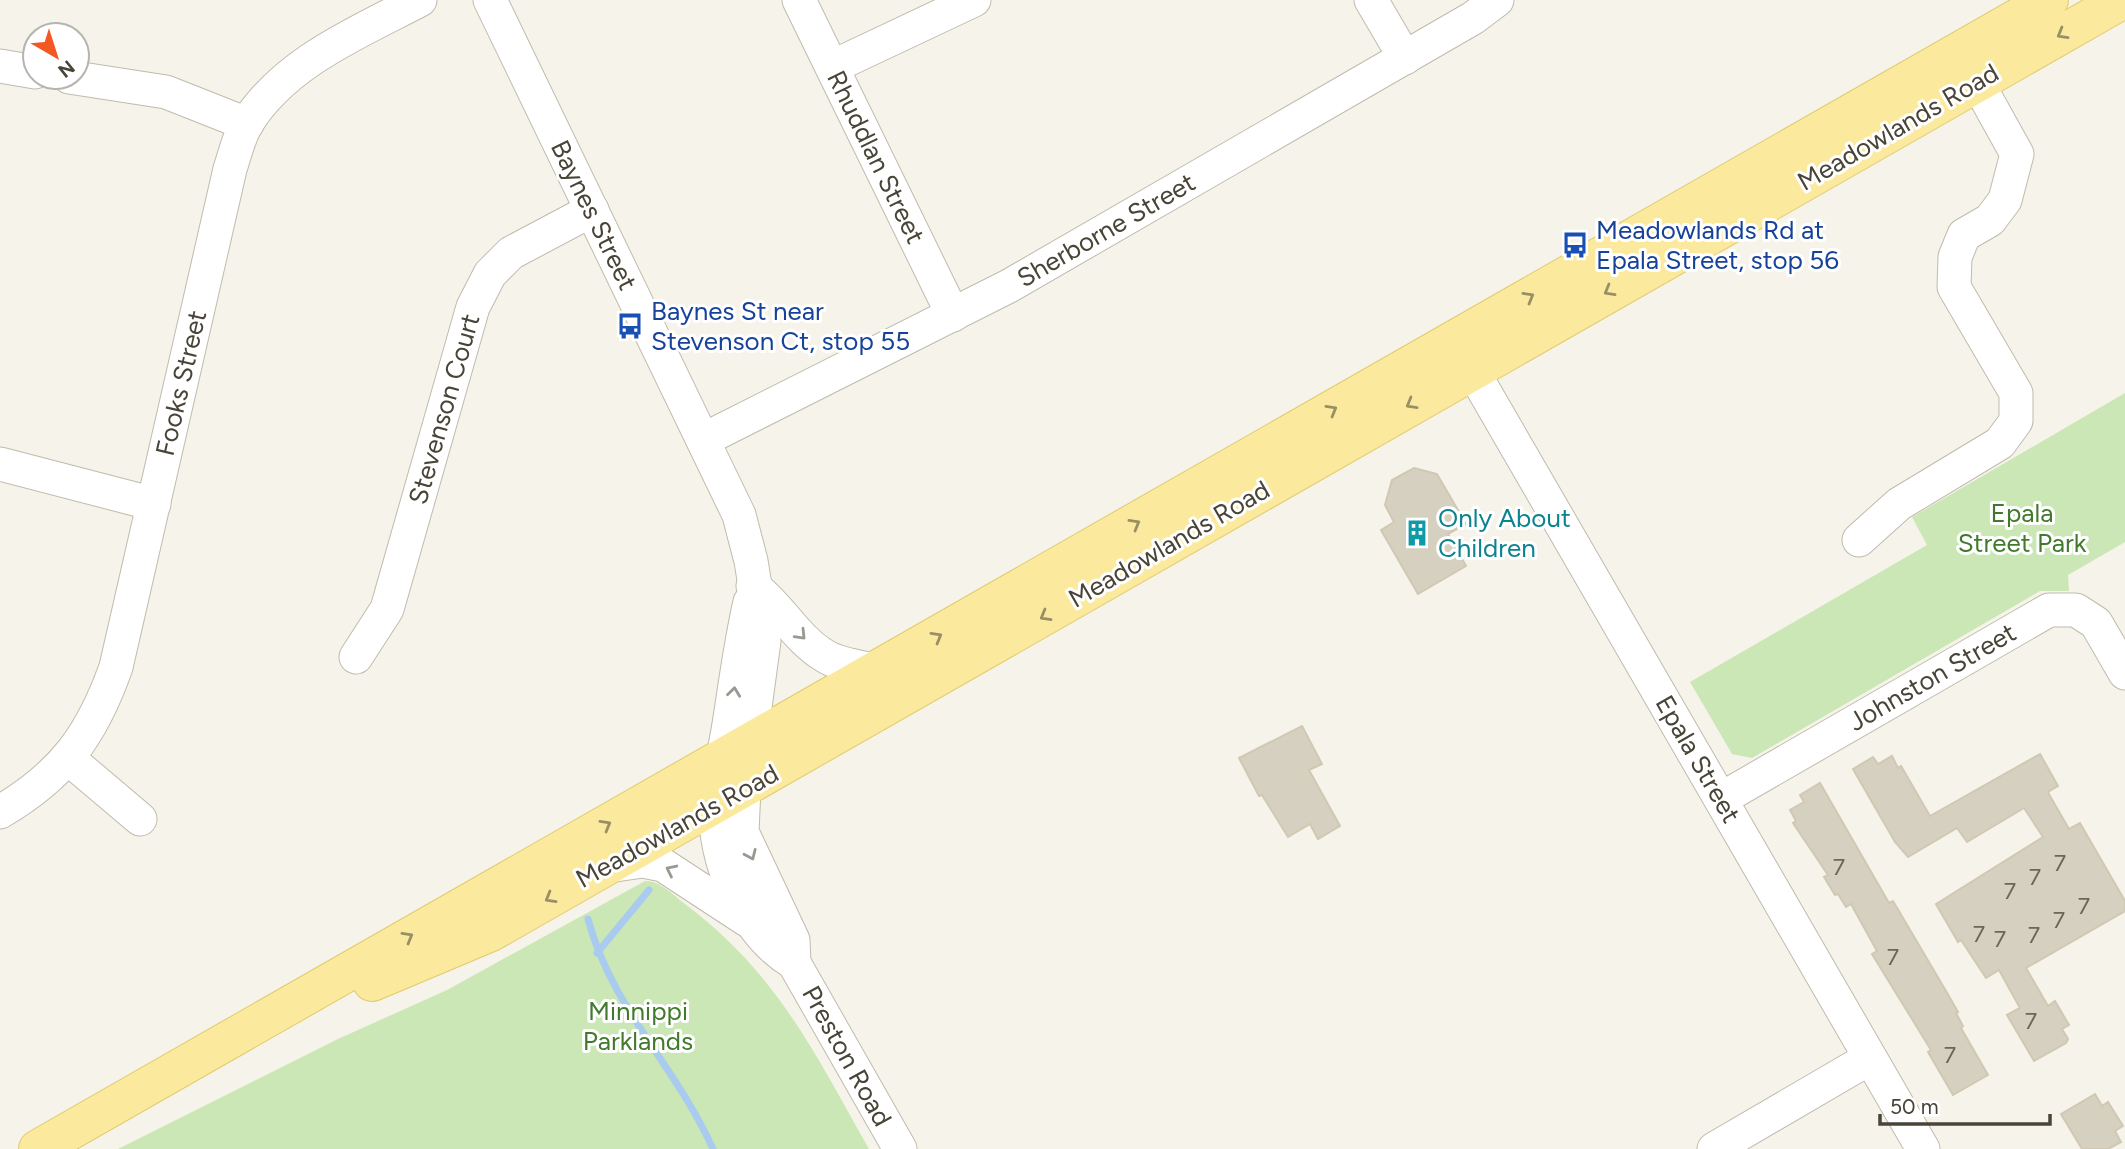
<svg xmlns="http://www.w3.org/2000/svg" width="2125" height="1149" viewBox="0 0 2125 1149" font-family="Figtree,sans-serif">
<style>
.green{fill:#cbe7b5}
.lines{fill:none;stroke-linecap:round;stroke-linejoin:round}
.stream{stroke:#a9cbef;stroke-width:7}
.building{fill:#d6d0c0;stroke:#d1c8b3;stroke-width:2}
.minor-casing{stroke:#c0bbad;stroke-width:35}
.major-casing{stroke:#e1ca6c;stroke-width:40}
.minor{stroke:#fff;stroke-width:33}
.major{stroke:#fbea9d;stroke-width:38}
.oneway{stroke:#998f65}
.oneway2{stroke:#9b9892}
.labels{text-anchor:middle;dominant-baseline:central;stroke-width:6;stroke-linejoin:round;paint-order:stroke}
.number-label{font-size:23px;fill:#6c675a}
.street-label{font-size:26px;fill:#494438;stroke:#fff}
.transit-label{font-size:26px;fill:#164399;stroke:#fff;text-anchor:start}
.park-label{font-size:26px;fill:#427a2d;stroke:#fff}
.culture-label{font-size:26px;fill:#0d838f;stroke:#fff;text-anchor:start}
</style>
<rect width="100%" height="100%" fill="#f5f3ea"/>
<g class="green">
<polygon points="2125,393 2125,542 2068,575 2069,591 2040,591 1752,758 1732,754 1690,682 1927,545 1912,517"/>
<path d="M 645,881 C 661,881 673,895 685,904 C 777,973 814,1052 869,1149 L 118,1149 L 338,1039 L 447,990 Z"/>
</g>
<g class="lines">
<g class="stream">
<path d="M 588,919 C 611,1007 677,1068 713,1149"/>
<polyline points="597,953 649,890"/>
</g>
</g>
<g class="building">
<polygon points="1414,468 1437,474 1466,524 1448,534 1466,566 1418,594 1381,530 1394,522 1385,505 1392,480"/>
<polygon points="1302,726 1322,764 1309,770 1340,826 1318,839 1310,824 1288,837 1262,795 1259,796 1239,758"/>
<polygon points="2040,754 2058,786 2048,792 2050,796 2069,829 2080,823 2125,901 2125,911 2026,968 2048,1006 2055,1001 2069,1025 2062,1029 2068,1039 2066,1043 2034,1061 2007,1015 2020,1008 1999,970 1986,978 1961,940 1958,942 1936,904 2043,837 2024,808 1967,842 1957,828 1908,857 1895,842 1853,769 1873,757 1878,764 1892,756 1898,768 1901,766 1930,816"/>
<polygon points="1820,783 1889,903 1893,901 1946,991 1958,1012 1956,1013 1963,1026 1961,1028 1988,1075 1953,1095 1928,1052 1931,1050 1872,954 1877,951 1851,904 1846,907 1838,894 1835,895 1824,877 1828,875 1793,823 1796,821 1790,810 1804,802 1800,795"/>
<polygon points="2095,1094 2102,1106 2108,1102 2123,1126 2115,1131 2121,1142 2108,1149 2082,1149 2061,1114"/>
</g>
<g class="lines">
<g class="minor-casing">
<g id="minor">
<polyline points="490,0 739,515 751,561 764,641 744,788 742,832 793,940 794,963 900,1149"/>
<polyline points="799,0 953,315"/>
<polyline points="1371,0 1405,58"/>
<polyline points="0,66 35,72"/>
<polyline points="832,67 974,0"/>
<polyline points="69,77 166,92 247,124"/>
<polyline points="1472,370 1923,1149"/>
<polyline points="703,440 1009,286 1473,18 1497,0"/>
<polyline points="0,464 154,504"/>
<polyline points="1859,540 1899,504 2000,443 2016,421 2016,393 1954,287 1955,257 1964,235 1990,220 2005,200 2017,154 1977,82"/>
<path d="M 753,586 C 780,606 796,639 825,656 C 839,665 862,667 878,671"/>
<path d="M 750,602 C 741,641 736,679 730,718 C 726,746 718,775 716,803 C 712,860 745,934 794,963"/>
<polyline points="356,657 387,609 473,307 490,274 511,253 592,210"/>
<polyline points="69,759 140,819"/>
<polyline points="1721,799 2049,610 2076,610 2096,623 2125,673"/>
<path d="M 0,812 C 63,775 92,735 116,667 L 230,169 C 235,154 239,136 247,123 C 285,62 359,32 420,0"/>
<polyline points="608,866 643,861 663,865 747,920"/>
<polyline points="1714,1149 1870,1058"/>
</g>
</g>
<g class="major-casing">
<g id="major">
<polyline points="372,982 491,932 2122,0"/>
<polyline points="38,1149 2049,0"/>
</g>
</g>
<use href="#minor" class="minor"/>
<use href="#major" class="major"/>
</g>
<defs><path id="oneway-chevron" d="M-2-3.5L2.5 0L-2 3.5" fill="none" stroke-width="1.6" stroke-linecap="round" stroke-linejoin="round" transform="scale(1.75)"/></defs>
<g class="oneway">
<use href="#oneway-chevron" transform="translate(2062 34) rotate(150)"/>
<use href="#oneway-chevron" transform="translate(1609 291) rotate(150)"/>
<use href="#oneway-chevron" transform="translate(1529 297) rotate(-30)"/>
<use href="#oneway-chevron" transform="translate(1411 404) rotate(150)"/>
<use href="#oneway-chevron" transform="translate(1332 410) rotate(-30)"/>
<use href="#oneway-chevron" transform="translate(1135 524) rotate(-30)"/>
<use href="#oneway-chevron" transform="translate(1045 616) rotate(150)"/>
<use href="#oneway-chevron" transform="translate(937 637) rotate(-30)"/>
<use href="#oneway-chevron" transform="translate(606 825) rotate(-30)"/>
<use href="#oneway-chevron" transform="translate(550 898) rotate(150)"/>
<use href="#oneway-chevron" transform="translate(408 937) rotate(-30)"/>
</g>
<g class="oneway2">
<use href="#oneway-chevron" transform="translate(801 635) rotate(46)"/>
<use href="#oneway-chevron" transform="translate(734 692) rotate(-83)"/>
<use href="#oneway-chevron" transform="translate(751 855) rotate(66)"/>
<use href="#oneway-chevron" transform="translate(671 870) rotate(-154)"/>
</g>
<defs>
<g id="bus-bare" transform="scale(2.1)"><path d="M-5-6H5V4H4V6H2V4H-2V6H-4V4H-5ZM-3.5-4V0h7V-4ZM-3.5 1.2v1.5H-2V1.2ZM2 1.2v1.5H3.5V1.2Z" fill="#1a4fb4" stroke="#fff" stroke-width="2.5" paint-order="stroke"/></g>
<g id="building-bare" transform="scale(2.1)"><path d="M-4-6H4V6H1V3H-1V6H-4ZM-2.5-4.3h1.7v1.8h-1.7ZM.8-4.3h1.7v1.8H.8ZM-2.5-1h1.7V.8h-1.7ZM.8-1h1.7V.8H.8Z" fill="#0f9aa8" stroke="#fff" stroke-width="2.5" paint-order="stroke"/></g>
</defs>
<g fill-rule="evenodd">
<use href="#bus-bare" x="1575" y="245"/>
<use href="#bus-bare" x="630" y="326"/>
<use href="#building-bare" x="1417" y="533"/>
</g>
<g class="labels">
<g class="number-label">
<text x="2060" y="863">7</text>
<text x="1839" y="867">7</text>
<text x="2035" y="877">7</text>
<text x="2010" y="891">7</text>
<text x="2084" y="906">7</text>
<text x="2059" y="920">7</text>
<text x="1979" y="934">7</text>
<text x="2034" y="935">7</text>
<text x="2000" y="939">7</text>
<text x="1893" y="957">7</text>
<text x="2031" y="1021">7</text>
<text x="1950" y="1055">7</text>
</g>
<g class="street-label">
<text transform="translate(1898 127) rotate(-30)">Meadowlands Road</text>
<text transform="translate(876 157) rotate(64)">Rhuddlan Street</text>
<text transform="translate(594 215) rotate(64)">Baynes Street</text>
<text transform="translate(1106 230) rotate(-30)">Sherborne Street</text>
<text transform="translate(181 383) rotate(-77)">Fooks Street</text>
<text transform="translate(444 409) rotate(-74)">Stevenson Court</text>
<text transform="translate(1169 544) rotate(-30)">Meadowlands Road</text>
<text transform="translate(1932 677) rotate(-30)">Johnston Street</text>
<text transform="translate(1698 759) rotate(60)">Epala Street</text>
<text transform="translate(677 826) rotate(-29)">Meadowlands Road</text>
<text transform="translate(847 1056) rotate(61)">Preston Road</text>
</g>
<g class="transit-label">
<text x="1596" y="230">Meadowlands Rd at<tspan x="1596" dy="30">Epala Street, stop 56</tspan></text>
<text x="651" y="311">Baynes St near<tspan x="651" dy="30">Stevenson Ct, stop 55</tspan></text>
</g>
<g class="park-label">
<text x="2022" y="513">Epala<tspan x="2022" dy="30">Street Park</tspan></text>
<text x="638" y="1011">Minnippi<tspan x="638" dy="30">Parklands</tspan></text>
</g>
<g class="culture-label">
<text x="1438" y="518">Only About<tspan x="1438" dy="30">Children</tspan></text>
</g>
</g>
<g transform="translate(56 56) rotate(141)"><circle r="33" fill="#ffffff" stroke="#b6b4af" stroke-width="2"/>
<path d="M0-5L12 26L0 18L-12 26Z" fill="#f35823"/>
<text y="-10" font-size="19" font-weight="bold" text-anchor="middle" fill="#494438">N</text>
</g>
<path d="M1880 1114v10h170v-10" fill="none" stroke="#494438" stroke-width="3.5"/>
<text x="1890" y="1114" font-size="21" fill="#494438" stroke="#ffffff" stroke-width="5" paint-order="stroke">50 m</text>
</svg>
